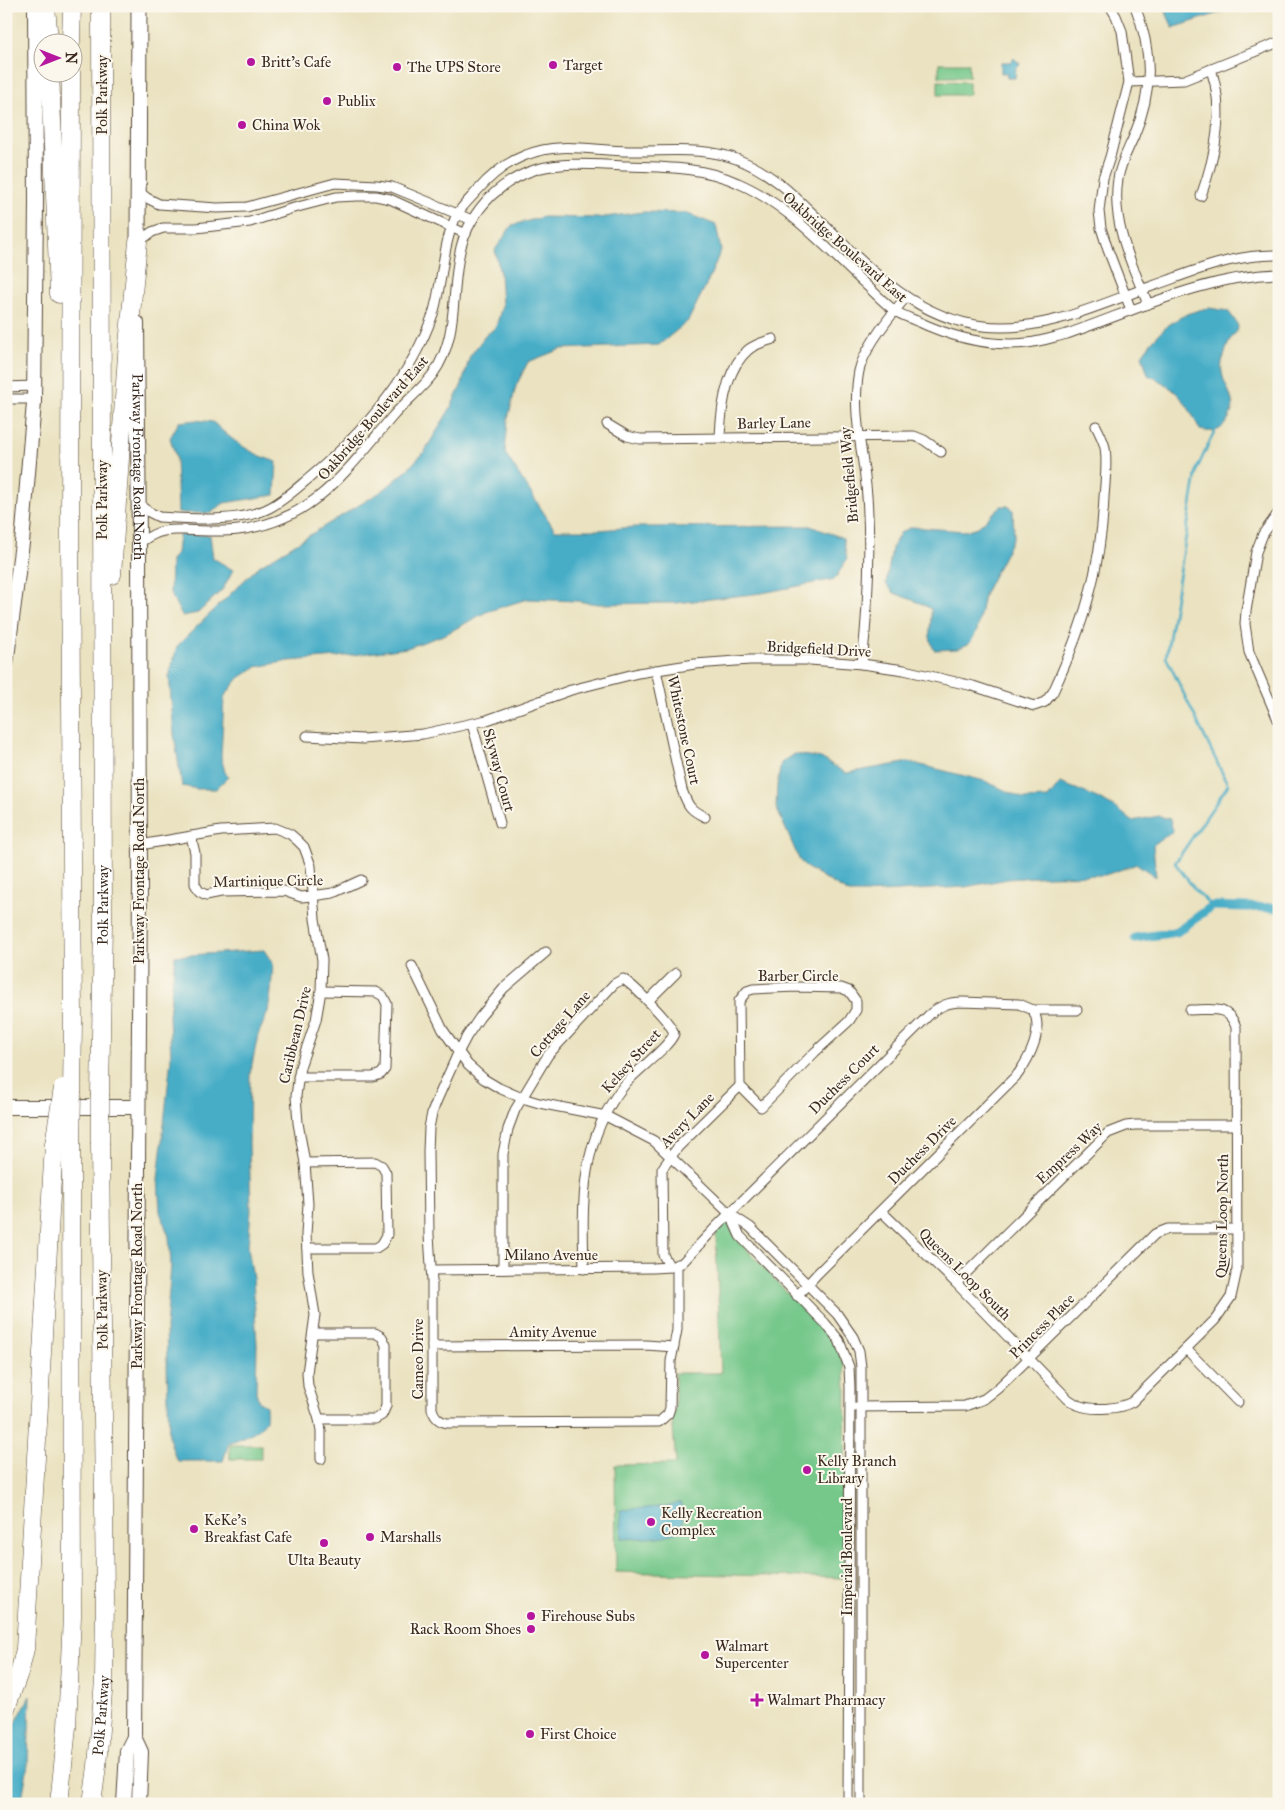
<svg xmlns="http://www.w3.org/2000/svg" width="1285" height="1810" viewBox="0 0 1285 1810" font-family="'IM FELL Great Primer',serif">
<style>
.green{fill:#75c78a;stroke:#587854}
.water{fill:#47adc7;stroke:#416c72}
.lines{fill:none;stroke-linecap:round;stroke-linejoin:round}
.stream{stroke:#47adc7;stroke-width:2.5}
.canal{stroke:#47adc7;stroke-width:9}
.street-casing{stroke:#554636;stroke-width:11}
.secondary-casing{stroke:#554636;stroke-width:16}
.primary-casing{stroke:#554636;stroke-width:17}
.highway-casing{stroke:#554636;stroke-width:19}
.street{stroke:#fff;stroke-width:9}
.secondary{stroke:#fff;stroke-width:14}
.primary{stroke:#fff;stroke-width:15}
.highway{stroke:#fff;stroke-width:18}
.highway-bridge-casing{stroke:#554636;stroke-width:19;stroke-linecap:butt}
.highway-bridge{stroke:#fff;stroke-width:18}
.poi-dot{fill:#b5179e;stroke:#fbf7ec;stroke-width:2}
.labels{text-anchor:middle;dominant-baseline:central;stroke-width:4;stroke-linejoin:round;paint-order:stroke}
.poi-label{font-size:15px;fill:#3b2a1e;stroke:#fbf7ec;text-anchor:start}
.street-label{font-size:15px;fill:#3b2a1e;stroke:#fbf7ec}
</style>
<rect width="100%" height="100%" fill="#fbf7ec"/>
<filter id="ink" filterUnits="userSpaceOnUse"><feTurbulence type="fractalNoise" baseFrequency=".02" numOctaves="2"/><feDisplacementMap in="SourceGraphic" scale="10" xChannelSelector="R" yChannelSelector="G"/><feConvolveMatrix kernelMatrix="1 2 1 2 8 2 1 2 1" color-interpolation-filters="sRGB"/></filter>
<filter id="wash" filterUnits="userSpaceOnUse"><feTurbulence type="fractalNoise" baseFrequency=".0096" numOctaves="4" result="noise"/><feDisplacementMap in="SourceGraphic" scale="20" xChannelSelector="R" yChannelSelector="G"/><feGaussianBlur stdDeviation="1.12" result="paint"/><feColorMatrix in="noise" values="0 0 0 0 0 0 0 0 0 0 0 0 0 0 0 0 0 1.4 0 .05"/><feComposite in="paint" operator="in"/></filter>
<g filter="url(#wash)">
<rect width="100%" height="100%" fill="#eae2c0"/>
<g class="green">
<rect x="939" y="63" width="30" height="14"/>
<polygon points="938,81 969,82 969,95 938,95"/>
<polygon points="728,1222 737,1239 791,1297 828,1333 839,1352 844,1366 846,1387 844,1578 616,1572 615,1465 676,1464 672,1416 675,1408 675,1373 721,1373 716,1237 717,1233"/>
<rect x="230" y="1445" width="31" height="14"/>
</g>
<g class="water">
<polygon points="1163,6 1240,6 1173,28"/>
<polygon points="1014,58 1020,64 1016,68 1015,78 1007,78 1006,73 1001,73 1001,62 1010,62"/>
<polygon points="643,212 686,213 716,225 721,250 709,279 688,321 659,345 561,349 528,362 516,386 508,419 505,453 555,530 598,530 636,527 810,526 843,538 847,559 835,579 762,593 676,603 598,604 576,601 527,599 486,612 446,634 407,648 337,657 289,661 256,667 239,678 224,697 221,757 225,772 228,777 216,789 197,789 182,786 174,735 169,676 177,646 259,566 382,491 404,473 424,452 450,409 462,384 470,356 485,336 496,327 502,306 500,274 495,250 512,225 543,217 598,218"/>
<path d="M 1209,308 L 1228,311 C 1231,315 1237,322 1238,327 C 1238,332 1232,336 1230,340 C 1227,346 1224,356 1222,362 C 1218,388 1245,398 1225,424 C 1218,433 1210,432 1200,430 C 1187,402 1177,388 1148,375 L 1142,355 C 1160,329 1178,313 1209,308 Z"/>
<path d="M 196,420 L 213,422 C 232,441 251,454 277,462 L 275,495 L 224,503 L 211,513 L 178,513 L 176,457 L 170,438 L 179,422 Z"/>
<path d="M 1001,506 L 1008,506 L 1013,510 L 1014,536 L 984,595 L 977,631 L 970,643 L 958,649 L 934,650 C 926,632 932,626 931,609 L 920,603 L 894,593 L 886,584 L 892,548 L 900,533 L 912,527 L 965,531 L 978,527 Z"/>
<polygon points="179,535 210,535 213,558 233,570 223,589 198,613 182,616 170,593 171,560 177,553"/>
<path d="M 795,754 L 821,758 L 846,773 L 909,762 L 985,781 L 1024,799 L 1048,798 L 1060,783 C 1085,792 1113,803 1132,821 L 1159,816 L 1170,819 L 1173,831 L 1153,845 L 1156,877 L 1137,864 L 1105,875 L 1049,876 L 1008,879 L 965,887 L 865,893 L 849,893 L 804,866 L 799,859 L 776,807 L 777,785 L 781,763 Z"/>
<path d="M 264,950 L 273,964 L 271,992 L 268,1012 L 258,1035 L 250,1074 L 249,1144 L 251,1210 L 248,1247 L 253,1279 L 257,1344 L 256,1392 L 259,1402 L 266,1406 C 266,1410 267,1415 266,1419 C 264,1430 239,1439 229,1443 L 223,1461 L 178,1461 L 174,1454 L 169,1438 L 166,1327 L 171,1265 L 169,1237 L 160,1212 L 158,1179 L 171,1058 L 169,1016 L 175,956 Z"/>
<path d="M 681,1502 C 682,1509 684,1519 682,1526 C 677,1540 635,1538 622,1539 L 620,1510 L 669,1506 Z"/>
<polygon points="30,1696 28,1765 21,1804 6,1804 6,1741"/>
</g>
<g class="lines">
<polyline class="stream" points="1212,906 1196,891 1175,863 1228,785 1166,657 1197,469 1215,430"/>
<polyline class="canal" points="1135,938 1177,932 1212,906 1279,908"/>
</g>
</g>
<g filter="url(#ink)">
<g class="lines">
<g class="street-casing">
<g id="street">
<polyline points="1110,6 1116,16 1122,31 1129,82 1110,157 1103,178 1099,211 1101,228 1108,250 1131,310"/>
<path d="M 1135,6 C 1153,52 1153,91 1134,136 C 1128,150 1120,164 1118,179 C 1111,223 1132,265 1148,304"/>
<polyline points="1129,82 1184,80 1279,42"/>
<polyline points="137,190 147,198 159,204 217,208 247,207 335,183 377,185 392,187 472,220"/>
<path d="M 1201,196 C 1216,154 1225,111 1211,69"/>
<polyline points="138,242 152,232 163,228 196,228 250,222 290,209 336,197 357,196 376,196 390,199 466,234"/>
<polyline points="6,387 34,386"/>
<polyline points="6,399 34,399"/>
<polyline points="607,424 627,436 640,439 914,436 924,440 941,452"/>
<path d="M 720,437 C 721,410 726,369 748,350 C 755,344 764,342 773,339"/>
<path d="M 139,505 L 149,512 L 159,517 C 190,519 240,523 269,508 C 283,501 296,489 308,479 C 361,435 410,380 433,314 C 443,283 442,241 458,213 C 463,205 470,199 476,192 C 489,177 507,162 526,155 C 560,141 594,151 629,151 C 666,152 704,146 739,160 C 768,171 791,192 812,213 C 862,261 910,317 983,326 C 1033,332 1080,313 1125,296 C 1142,289 1160,284 1177,277 C 1210,265 1243,254 1279,255"/>
<polyline points="1279,512 1263,534 1256,552 1246,611 1245,624 1249,652 1279,722"/>
<path d="M 139,543 C 146,539 152,534 160,532 C 168,529 176,530 184,530 C 202,531 220,532 238,530 C 314,521 347,470 392,417 C 405,402 421,390 433,374 C 460,336 450,290 461,247 C 466,228 477,210 491,196 C 504,184 521,174 537,169 C 565,161 598,165 627,166 C 664,167 703,167 738,183 C 787,204 825,247 864,283 C 874,292 884,303 895,311 C 901,315 910,318 917,321 C 951,337 989,347 1027,343 C 1040,342 1054,337 1067,334 C 1136,310 1205,276 1279,274"/>
<path d="M 862,664 C 868,609 871,551 867,496 C 864,455 851,412 859,371 C 864,348 890,316 906,297"/>
<path d="M 656,670 L 682,790 C 688,806 690,810 705,817"/>
<polyline points="472,724 500,823"/>
<path d="M 307,736 L 363,739 L 423,734 L 487,720 L 571,690 L 638,673 L 695,664 L 750,660 L 810,660 L 862,664 L 904,670 L 973,686 L 1034,706 L 1045,702 L 1053,692 C 1083,627 1101,570 1104,497 C 1105,485 1108,455 1104,444 C 1102,438 1099,432 1096,426"/>
<polyline points="191,836 195,853 195,884 199,891 206,895 221,892 284,891 301,897 312,896 333,893 361,880"/>
<polyline points="140,845 221,831 275,828 290,834 297,840 304,847 311,866 315,919 322,960 321,991 316,1020 300,1067 296,1096 298,1123 305,1163 308,1204 306,1234 308,1272 315,1315 307,1373 308,1386 319,1419 321,1431 321,1459"/>
<path d="M 546,952 L 504,988 L 480,1017 L 467,1036 L 458,1053 L 437,1100 L 432,1113 L 429,1128 L 428,1151 L 429,1235 L 432,1281 L 432,1409 C 435,1418 439,1421 447,1423 L 659,1422 L 668,1414 L 670,1408 L 671,1361 L 677,1330 L 677,1264"/>
<polyline points="412,966 443,1030 468,1065 484,1079 499,1088 522,1098 539,1103 606,1116 654,1141 730,1214 750,1227 837,1314 853,1337 859,1351 861,1367 861,1804"/>
<polygon points="796,987 841,988 849,991 856,1001 856,1010 849,1021 815,1052 761,1107 740,1086 739,1001 747,991 753,989"/>
<polyline points="648,1001 676,973"/>
<polyline points="298,1077 373,1077 381,1074 385,1069 387,1004 383,996 376,992 321,991"/>
<polyline points="305,1163 375,1162 382,1166 386,1173 387,1235 382,1244 376,1248 307,1248"/>
<path d="M 881,1211 L 956,1283 L 1068,1399 C 1071,1401 1075,1404 1078,1405 C 1092,1411 1120,1409 1132,1402 L 1215,1320 L 1231,1297 L 1237,1270 L 1236,1027 C 1228,1004 1211,1010 1190,1010"/>
<polyline points="730,1214 740,1236 825,1323 839,1340 849,1367 850,1388 848,1804"/>
<polyline points="670,1267 663,1255 662,1169 678,1147 740,1086"/>
<path d="M 503,1269 L 503,1154 L 508,1129 L 515,1110 L 548,1055 L 614,984 L 623,979 C 633,985 672,1023 674,1034 C 668,1048 638,1069 626,1083 C 580,1138 582,1201 584,1269"/>
<path d="M 431,1270 L 653,1268 L 670,1267 L 682,1263 L 715,1228 L 930,1014 C 940,1006 948,1002 962,1002 L 1019,1004 L 1033,1010 L 1077,1010"/>
<polyline points="956,1283 1108,1133 1126,1126 1135,1125 1236,1125"/>
<path d="M 797,1296 L 817,1274 L 1018,1074 C 1030,1057 1044,1030 1033,1010"/>
<polyline points="314,1333 375,1333 382,1337 386,1345 386,1406 382,1415 375,1419 319,1419"/>
<polyline points="432,1346 646,1345 674,1347"/>
<polyline points="1187,1350 1238,1402"/>
<polyline points="855,1407 965,1406 984,1399 997,1389 1020,1367 1155,1234 1168,1229 1236,1229"/>
</g>
</g>
<g class="secondary-casing">
<g id="secondary">
<path id="s1" d="M 137,323 L 139,543 L 140,882 L 134,1737 L 141,1752 L 139,1804"/>
<polyline points="6,664 22,543 34,403 36,203 35,6"/>
<polyline points="6,1107 138,1107"/>
<polyline points="124,1804 127,1751 134,1737"/>
</g>
</g>
<g class="primary-casing">
<polyline id="primary" points="138,242 139,6"/>
</g>
<g class="highway-casing">
<g id="highway">
<polyline points="46,6 49,42"/>
<polyline points="71,42 72,6"/>
<polyline points="50,72 59,294"/>
<polyline points="71,72 70,537 73,1021 72,1092"/>
<polyline points="112,575 127,355 138,242"/>
<path id="s2" d="M 100,1094 L 103,923 L 101,6"/>
<polyline points="6,1708 20,1670 25,1649 54,1144"/>
<polyline points="59,1804 67,1727 72,1616 71,1146"/>
<path id="s3" d="M 92,1804 L 97,1766 L 104,1680 L 105,1599 L 100,1144"/>
</g>
</g>
<use href="#street" class="street"/>
<use href="#secondary" class="secondary"/>
<use href="#primary" class="primary"/>
<use href="#highway" class="highway"/>
<g class="highway-bridge-casing">
<g id="highway-bridge">
<polyline points="100,1094 100,1144"/>
<polyline points="54,1144 63,1088"/>
<polyline points="71,1146 72,1092"/>
</g>
</g>
<use href="#highway-bridge" class="highway-bridge"/>
</g>
</g>
<g class="poi-dot">
<circle cx="251" cy="62" r="5"/>
<circle cx="553" cy="65" r="5"/>
<circle cx="397" cy="67" r="5"/>
<circle cx="327" cy="101" r="5"/>
<circle cx="242" cy="125" r="5"/>
<circle cx="807" cy="1470" r="5"/>
<circle cx="651" cy="1522" r="5"/>
<circle cx="194" cy="1529" r="5"/>
<circle cx="370" cy="1537" r="5"/>
<circle cx="324" cy="1543" r="5"/>
<circle cx="531" cy="1616" r="5"/>
<circle cx="531" cy="1629" r="5"/>
<circle cx="705" cy="1655" r="5"/>
<path d="M754.5 1692.5h5v5h5v5h-5v5h-5v-5h-5v-5h5z"/>
<circle cx="530" cy="1734" r="5"/>
</g>
<g class="labels">
<g class="poi-label">
<text x="261" y="62">Britt's Cafe</text>
<text x="563" y="65">Target</text>
<text x="407" y="67">The UPS Store</text>
<text x="337" y="101">Publix</text>
<text x="252" y="125">China Wok</text>
<text x="817" y="1461">Kelly Branch<tspan x="817" dy="17">Library</tspan></text>
<text x="661" y="1513">Kelly Recreation<tspan x="661" dy="17">Complex</tspan></text>
<text x="204" y="1520">KeKe's<tspan x="204" dy="17">Breakfast Cafe</tspan></text>
<text x="380" y="1537">Marshalls</text>
<text x="324" y="1560" text-anchor="middle">Ulta Beauty</text>
<text x="541" y="1616">Firehouse Subs</text>
<text x="521" y="1629" text-anchor="end">Rack Room Shoes</text>
<text x="715" y="1646">Walmart<tspan x="715" dy="17">Supercenter</tspan></text>
<text x="767" y="1700">Walmart Pharmacy</text>
<text x="540" y="1734">First Choice</text>
</g>
<g class="street-label">
<text transform="translate(102 95) rotate(-90)">Polk Parkway</text>
<text transform="translate(845 247) rotate(41)">Oakbridge Boulevard East</text>
<text transform="translate(373 418) rotate(-49)">Oakbridge Boulevard East</text>
<text transform="translate(774 423) rotate(-1)">Barley Lane</text>
<text stroke="none"><textPath href="#s1" startOffset="144">Parkway Frontage Road North</textPath></text>
<text transform="translate(849 475) rotate(-95)">Bridgefield Way</text>
<text transform="translate(102 500) rotate(-90)">Polk Parkway</text>
<text transform="translate(819 649) rotate(3)">Bridgefield Drive</text>
<text transform="translate(684 730) rotate(78)">Whitestone Court</text>
<text transform="translate(499 770) rotate(75)">Skyway Court</text>
<text transform="translate(139 871) rotate(-90)">Parkway Frontage Road North</text>
<text transform="translate(268 881) rotate(-1)">Martinique Circle</text>
<text stroke="none"><textPath href="#s2" startOffset="189">Polk Parkway</textPath></text>
<text x="798" y="976">Barber Circle</text>
<text transform="translate(560 1024) rotate(-49)">Cottage Lane</text>
<text transform="translate(295 1035) rotate(-77)">Caribbean Drive</text>
<text transform="translate(631 1061) rotate(-48)">Kelsey Street</text>
<text transform="translate(844 1079) rotate(-45)">Duchess Court</text>
<text transform="translate(687 1120) rotate(-46)">Avery Lane</text>
<text transform="translate(922 1150) rotate(-45)">Duchess Drive</text>
<text transform="translate(1069 1153) rotate(-43)">Empress Way</text>
<text transform="translate(1222 1216) rotate(-89)">Queens Loop North</text>
<text x="551" y="1255">Milano Avenue</text>
<text transform="translate(965 1274) rotate(45)">Queens Loop South</text>
<text transform="translate(137 1276) rotate(-90)">Parkway Frontage Road North</text>
<text transform="translate(102 1310) rotate(-91)">Polk Parkway</text>
<text transform="translate(1042 1326) rotate(-45)">Princess Place</text>
<text x="553" y="1332">Amity Avenue</text>
<text transform="translate(418 1359) rotate(-90)">Cameo Drive</text>
<text transform="translate(847 1557) rotate(-90)">Imperial Boulevard</text>
<text stroke="none"><textPath href="#s3" startOffset="89">Polk Parkway</textPath></text>
</g>
</g>
<rect width="1285" height="1810" fill="none" stroke="#fbf7ec" stroke-width="25"/>
<g transform="translate(58 58) rotate(90)"><circle r="24" fill="#fbf7ec" stroke="#aea59a"/>
<path d="M0-4L9 19L0 12L-9 19Z" fill="#b5179e"/>
<text y="-8" font-size="14" font-weight="bold" text-anchor="middle" fill="#3b2a1e">N</text>
</g>
</svg>
